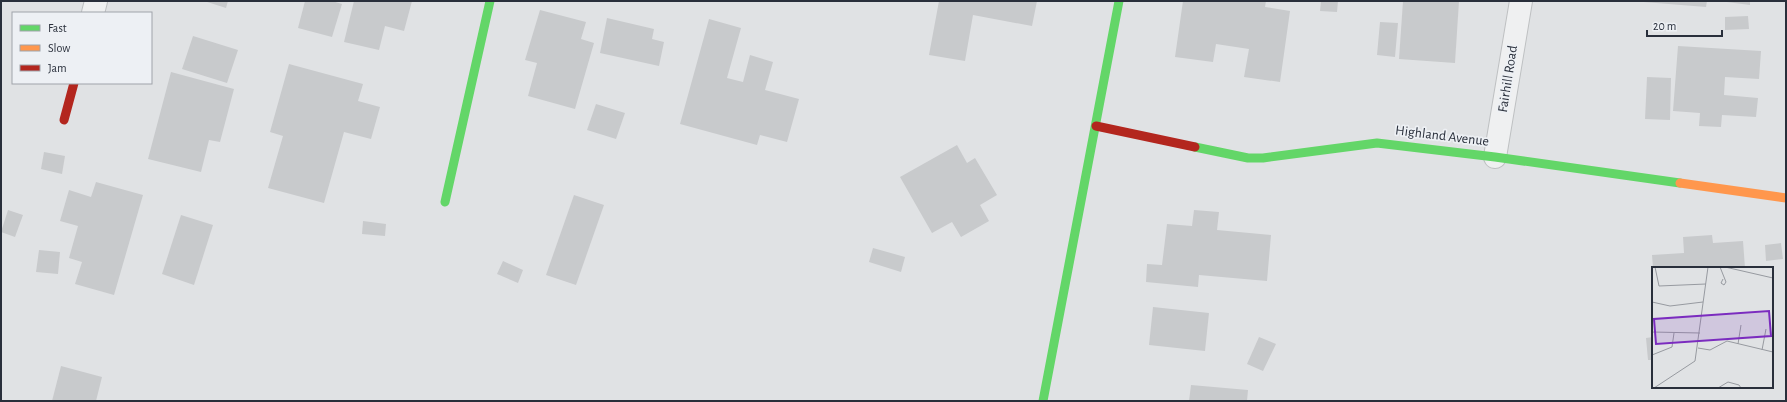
<svg xmlns="http://www.w3.org/2000/svg" width="1787" height="402" viewBox="0 0 1787 402" font-family="'Alegreya Sans',sans-serif">
<style>
.building{fill:#c8cacc}
.lines{fill:none;stroke-linecap:round;stroke-linejoin:round}
.street-casing{stroke:#bec0c2;stroke-width:24}
.street{stroke:#eff0f1;stroke-width:22}
.fast{stroke:#63d668;stroke-width:9}
.slow{stroke:#ff974d;stroke-width:9}
.jam{stroke:#b3261e;stroke-width:9}
.labels{text-anchor:middle;dominant-baseline:central;stroke-width:3.5;stroke-linejoin:round;paint-order:stroke}
.street-label{font-size:14px;fill:#292f3b;stroke:#edf0f4}
.inset-road{fill:none;stroke:#979aa0;stroke-width:1}
.view{fill:#7b2cbf;fill-opacity:0.15;stroke:#7b2cbf;stroke-width:2}
.inset-edge{fill:none;stroke:#292f3b;stroke-width:2}
</style>
<rect width="100%" height="100%" fill="#e0e2e4"/>
<g class="building">
<polygon points="204,1 228,1 226,8"/>
<polygon points="305,1 332,1 342,4 332,37 298,28"/>
<polygon points="354,1 412,1 404,31 385,26 379,50 344,42"/>
<polygon points="939,1 1037,1 1032,26 973,15 965,61 929,55"/>
<polygon points="1183,1 1266,1 1265,7 1290,11 1280,82 1244,77 1249,49 1216,44 1213,62 1175,57"/>
<polygon points="1321,1 1338,1 1337,12 1320,11"/>
<polygon points="1403,1 1459,1 1455,63 1399,59"/>
<polygon points="1631,1 1707,1 1706,7"/>
<polygon points="1719,1 1750,1 1750,5"/>
<polygon points="540,10 586,22 581,39 594,43 575,109 528,96 537,63 525,60"/>
<polygon points="1748,16 1749,29 1725,30 1725,17"/>
<polygon points="607,18 654,29 652,39 664,42 659,66 600,53"/>
<polygon points="709,19 741,28 727,78 743,82 750,55 773,62 765,90 799,99 787,142 760,135 757,145 680,124"/>
<polygon points="1380,22 1398,23 1395,57 1377,55"/>
<polygon points="193,36 238,50 227,83 182,69"/>
<polygon points="1678,46 1761,51 1759,79 1725,77 1724,95 1758,98 1756,117 1722,115 1721,127 1699,126 1700,113 1673,111"/>
<polygon points="289,64 363,84 358,101 380,107 371,139 344,132 324,203 268,188 283,136 270,132"/>
<polygon points="171,72 234,89 220,142 209,140 201,172 148,159"/>
<polygon points="1647,77 1671,78 1670,120 1645,119"/>
<polygon points="596,104 625,113 616,139 587,130"/>
<polygon points="957,145 967,163 975,158 997,195 980,205 989,221 961,237 952,222 932,233 900,177"/>
<polygon points="44,152 65,156 62,174 41,169"/>
<polygon points="96,182 143,195 114,295 75,284 82,262 69,258 78,226 60,221 69,190 91,197"/>
<polygon points="574,195 604,205 576,285 546,275"/>
<polygon points="8,210 23,215 15,237 1,232"/>
<polygon points="1194,210 1219,212 1217,230 1271,235 1267,281 1199,275 1198,287 1146,282 1147,264 1162,265 1167,224 1192,226"/>
<polygon points="181,215 213,225 194,285 162,274"/>
<polygon points="363,221 386,224 385,236 362,234"/>
<polygon points="1712,235 1713,243 1743,241 1745,268 1653,268 1652,255 1684,253 1683,237"/>
<polygon points="1781,243 1783,259 1766,261 1765,245"/>
<polygon points="873,248 905,257 901,272 869,262"/>
<polygon points="39,250 60,252 58,274 36,272"/>
<polygon points="503,261 523,270 518,283 497,274"/>
<polygon points="1153,307 1209,313 1205,351 1149,345"/>
<polygon points="1259,337 1276,344 1263,371 1247,364"/>
<polygon points="1653,337 1653,360 1648,360 1646,338"/>
<polygon points="61,366 102,377 96,401 52,401"/>
<polygon points="1191,385 1248,390 1247,401 1189,401"/>
</g>
<g class="lines">
<g class="street-casing">
<g id="street">
<polyline points="93,13 96,1"/>
<polyline points="1495,157 1521,1"/>
</g>
</g>
<use href="#street" class="street"/>
<g class="fast">
<polyline points="1195,147 1248,158 1263,158 1377,143 1495,157 1680,183"/>
<polyline points="445,202 490,1"/>
<polyline points="1043,401 1119,1"/>
</g>
<polyline class="slow" points="1680,183 1786,198"/>
<g class="jam">
<polyline points="64,120 74,83"/>
<polyline points="1096,126 1195,147"/>
</g>
</g>
<g class="labels">
<g class="street-label">
<text transform="translate(1508 79) rotate(-81)">Fairhill Road</text>
<text transform="translate(1442 136) rotate(7)">Highland Avenue</text>
</g>
</g>
<g transform="translate(1652 267)">
<rect width="121" height="121" fill="#e0e2e4"/>
<path class="inset-road" d="M 3,0 L 7,19 L 54,17M 68,0 L 74,15 L 72,18 L 69,16 L 71,12M 73,0 L 121,11M 0,35 L 18,39 L 51,35M 0,65 L 48,66M 86,77 L 89,58M 46,81 L 58,83 L 75,74 L 121,85M 110,83 L 114,62M 0,88 L 20,80 L 22,66M 2,121 L 43,94 L 56,0M 66,121 L 76,115 L 87,118 L 89,121"/>
<path class="view" d="M 117,44 L 119,69 L 4,77 L 2,52 Z"/>
<rect width="121" height="121" class="inset-edge"/>
</g>
<rect width="1787" height="402" fill="none" stroke="#292f3b" stroke-width="4"/>
<rect x="12" y="12" width="140" height="72" fill="#edf0f4" stroke="#9fa3aa"/>
<rect x="20" y="25" width="20" height="6" fill="#63d668" stroke="#9fa3aa"/>
<text x="48" y="32" font-size="12" fill="#292f3b">Fast</text>
<rect x="20" y="45" width="20" height="6" fill="#ff974d" stroke="#9fa3aa"/>
<text x="48" y="52" font-size="12" fill="#292f3b">Slow</text>
<rect x="20" y="65" width="20" height="6" fill="#b3261e" stroke="#9fa3aa"/>
<text x="48" y="72" font-size="12" fill="#292f3b">Jam</text>
<path d="M1647 30v6h75v-6" fill="none" stroke="#292f3b" stroke-width="2"/>
<text x="1653" y="30" font-size="12" fill="#292f3b" stroke="#edf0f4" stroke-width="3" paint-order="stroke">20 m</text>
</svg>
